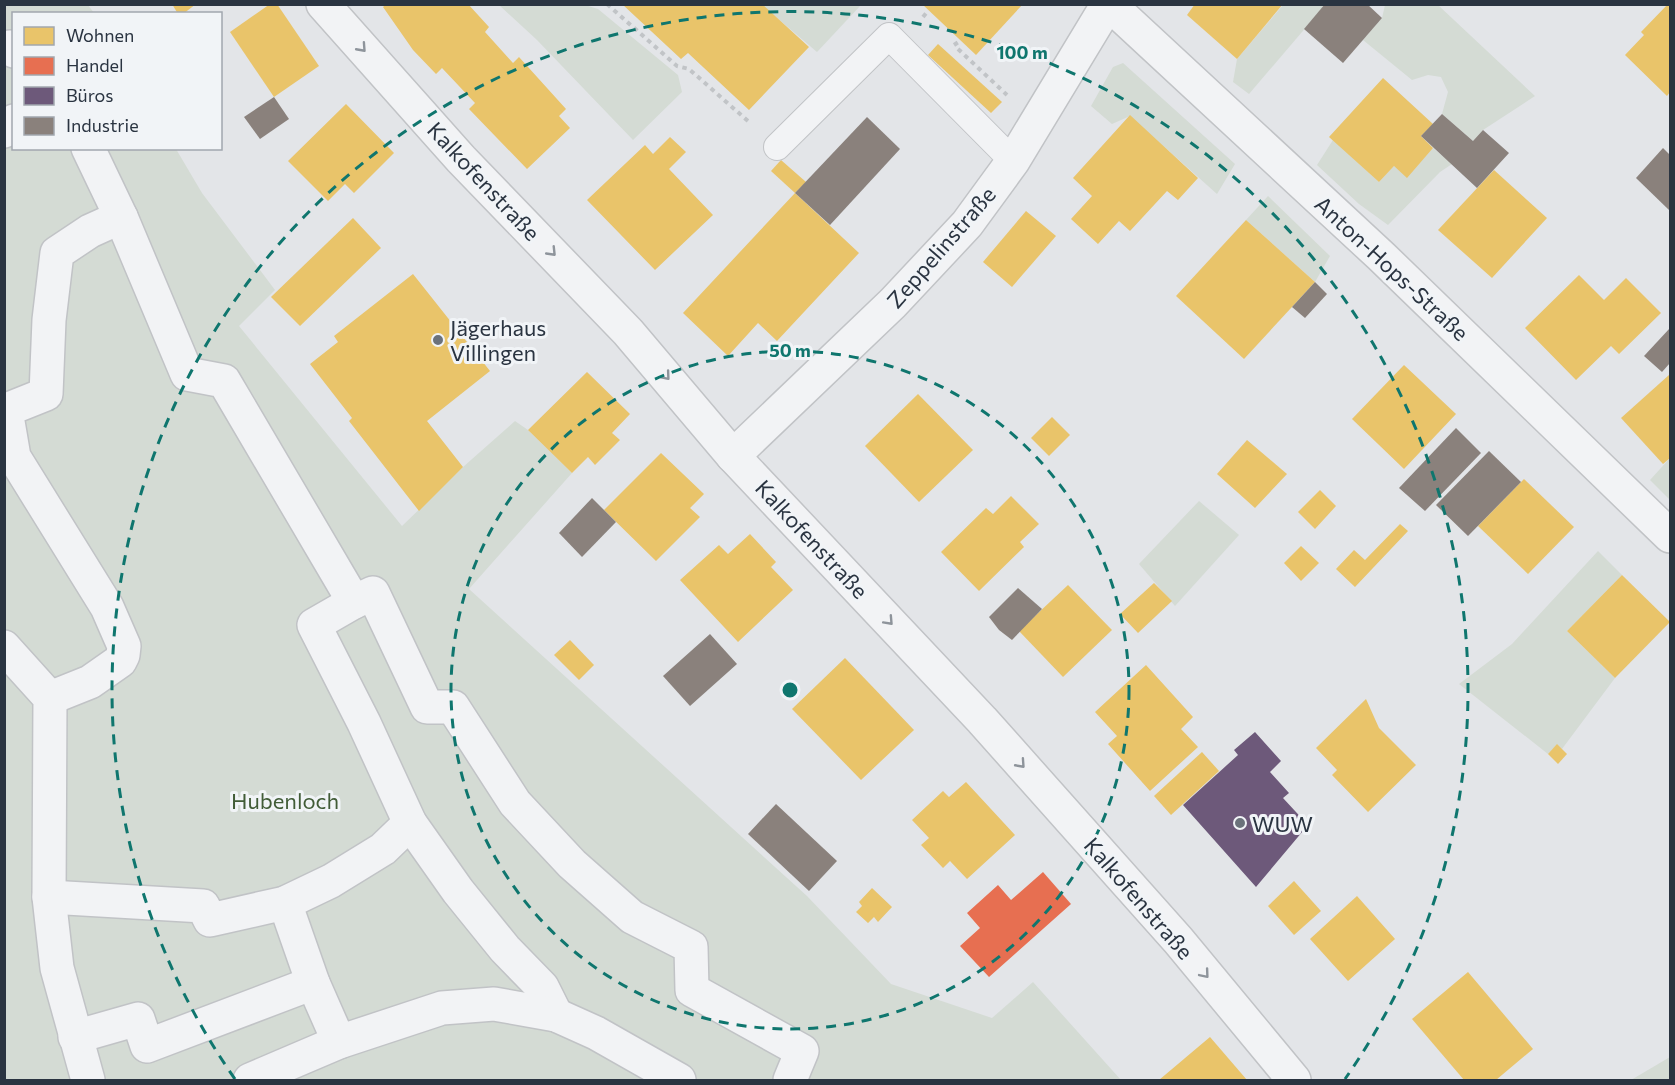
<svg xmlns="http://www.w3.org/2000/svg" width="1675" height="1085" viewBox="0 0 1675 1085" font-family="Commissioner,sans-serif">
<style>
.green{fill:#d4dbd4}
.homes{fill:#e9c46a}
.shops{fill:#e76f51}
.offices{fill:#6d597a}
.industry{fill:#8a817c}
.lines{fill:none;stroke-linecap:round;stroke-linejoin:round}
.service-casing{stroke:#c1c3c6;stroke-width:28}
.pedestrian-casing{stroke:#c1c3c6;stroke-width:36}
.minor-casing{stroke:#c1c3c6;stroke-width:36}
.tertiary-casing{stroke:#c1c3c6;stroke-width:36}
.path{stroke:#c1c4c7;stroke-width:4;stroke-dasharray:4.5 4.5;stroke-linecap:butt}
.service{stroke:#f2f3f5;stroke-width:26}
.pedestrian{stroke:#f2f3f5;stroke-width:33}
.minor{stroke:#f2f3f5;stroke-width:33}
.tertiary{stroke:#f2f3f5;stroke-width:33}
.oneway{stroke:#8e949b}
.ring{fill:none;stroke:#0f766e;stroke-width:3;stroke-dasharray:10 8}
.poi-dot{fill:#6b727b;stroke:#f1f4f7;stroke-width:2}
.labels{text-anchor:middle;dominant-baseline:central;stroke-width:6;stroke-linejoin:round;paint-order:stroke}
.street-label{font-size:22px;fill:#2a3441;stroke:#f1f4f7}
.poi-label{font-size:22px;fill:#2a3441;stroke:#f1f4f7;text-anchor:start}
.park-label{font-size:22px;fill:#415c37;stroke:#f1f4f7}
.centre{fill:#0f766e;stroke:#f1f4f7;stroke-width:3}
.ring-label{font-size:18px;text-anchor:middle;font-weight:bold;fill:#0f766e;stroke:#f1f4f7;stroke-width:6;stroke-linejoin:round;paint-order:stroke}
</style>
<rect width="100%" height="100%" fill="#e3e5e8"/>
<g class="green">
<polygon points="5,4 88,5 94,13 14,14 14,148 176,149 202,193 275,290 239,326 402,526 463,467 515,421 528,430 572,473 469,589 807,896 891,984 992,1018 1033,982 1121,1080 5,1080"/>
<polygon points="499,5 585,5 598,9 678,75 682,92 633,140 537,40"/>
<polygon points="762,5 861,5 817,52"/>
<polygon points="1283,5 1325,5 1249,94 1233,82 1237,59"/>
<polygon points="1385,5 1438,5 1535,96 1483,130 1473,141 1442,114 1448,92 1441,77 1428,75 1412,80 1363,40 1382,18"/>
<polygon points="1123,63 1235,164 1217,194 1130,116 1112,124 1091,106 1113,67"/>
<polygon points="1333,140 1379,182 1394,166 1407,177 1433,148 1452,164 1440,172 1388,225 1359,204 1317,165"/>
<polygon points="1268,196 1330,256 1315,282 1246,220"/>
<polygon points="1670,458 1670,500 1650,480"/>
<polygon points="1199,501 1239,535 1175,606 1139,564"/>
<polygon points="1598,551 1622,575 1567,631 1615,678 1562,749 1557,745 1548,754 1459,684 1512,644"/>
<polygon points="1670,1057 1670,1080 1631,1080"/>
</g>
<g class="homes">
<polygon points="172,4 196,4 183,14 178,14"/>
<polygon points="270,4 277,4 319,66 274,97 230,32"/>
<polygon points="386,4 468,4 489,27 485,32 513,63 519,57 566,109 559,116 570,128 527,169 469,109 475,103 442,68 436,74 413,50 383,7"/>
<polygon points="622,4 762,4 809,47 749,110 688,53 681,59"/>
<polygon points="922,4 1023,4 976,55"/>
<polygon points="1195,4 1283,4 1237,59 1187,15"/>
<polygon points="1668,4 1670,4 1670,92 1667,96 1625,55 1644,35 1641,32"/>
<polygon points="938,44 1002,102 991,113 928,55"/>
<polygon points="1383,78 1433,124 1421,136 1433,148 1407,178 1394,166 1379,182 1329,137"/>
<polygon points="346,104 394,153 354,193 345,184 328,201 288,161"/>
<polygon points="1130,115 1198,178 1178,200 1167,191 1130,231 1119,221 1098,244 1071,219 1092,196 1073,178"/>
<polygon points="670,137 686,152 669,169 713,215 655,270 587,200 645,145 653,154"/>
<polygon points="781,160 806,182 795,193 771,171"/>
<polygon points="1494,170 1547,218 1492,278 1438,230"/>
<polygon points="795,193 859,253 777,341 758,323 728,356 683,313"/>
<polygon points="1026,211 1056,236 1012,287 983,262"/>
<polygon points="353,218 381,248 300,326 271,297"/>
<polygon points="1246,220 1315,282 1244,359 1176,296"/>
<polygon points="413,274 490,371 427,421 463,467 419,511 349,421 352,418 310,364 338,342 334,336"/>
<polygon points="1579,275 1604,300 1626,278 1661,313 1619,354 1611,346 1576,380 1525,328"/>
<polygon points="1404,365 1456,414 1404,469 1352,419"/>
<polygon points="587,372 630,414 612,433 620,440 595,465 588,457 572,473 528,430"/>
<polygon points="1669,375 1670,377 1670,458 1663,464 1621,418"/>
<polygon points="918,394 973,450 919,502 865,446"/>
<polygon points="1052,417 1070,435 1049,456 1031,438"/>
<polygon points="1247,440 1287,474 1255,508 1217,474"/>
<polygon points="661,453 704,494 690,508 700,517 656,561 604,510"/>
<polygon points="1524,479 1574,527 1528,574 1478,526"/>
<polygon points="1320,490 1336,506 1315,529 1298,512"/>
<polygon points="1011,496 1039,524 1020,542 1024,547 979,591 941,552 986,508 993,514"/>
<polygon points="1400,524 1408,531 1355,587 1336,569 1354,550 1365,560"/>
<polygon points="750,534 776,562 771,567 793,590 738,642 680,580 719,545 728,554"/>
<polygon points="1301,546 1319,563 1301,581 1284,563"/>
<polygon points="1622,575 1670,622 1615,678 1567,631"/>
<polygon points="1154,583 1172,601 1138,633 1120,614"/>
<polygon points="1068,585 1112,630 1063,677 1019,631"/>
<polygon points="570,640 594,665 579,680 554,655"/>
<polygon points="845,658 914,730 861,780 792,709"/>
<polygon points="1146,665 1193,717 1181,729 1198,747 1150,791 1108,744 1117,736 1095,712"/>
<polygon points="1366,699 1379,728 1416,765 1368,812 1332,775 1337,770 1316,748"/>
<polygon points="1557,744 1567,754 1558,764 1548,754"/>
<polygon points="1202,752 1219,771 1171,815 1154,796"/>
<polygon points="966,782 1015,835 967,879 950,861 943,868 921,845 929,838 912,820 943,791 949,797"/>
<polygon points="1294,881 1321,911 1294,935 1268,906"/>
<polygon points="872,888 892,907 878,922 874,917 868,923 856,912 862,906 859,902"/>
<polygon points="1357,896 1395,939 1348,981 1310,939"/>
<polygon points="1468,972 1533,1049 1496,1080 1464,1080 1412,1019"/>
<polygon points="1210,1037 1247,1080 1159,1080"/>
</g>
<polygon class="shops" points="1043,872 1071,904 989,977 960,946 980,928 967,913 998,885 1011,900"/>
<polygon class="offices" points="1255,732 1281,761 1270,772 1289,793 1283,798 1308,825 1256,887 1183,805 1238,755 1234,750"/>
<g class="industry">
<polygon points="1325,4 1367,4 1382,18 1343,63 1304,29"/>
<polygon points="274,97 289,119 260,139 244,117"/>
<polygon points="1442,114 1473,141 1483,130 1509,153 1477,188 1421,136"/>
<polygon points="867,117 900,149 830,225 795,193"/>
<polygon points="1663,148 1670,155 1670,211 1636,178"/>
<polygon points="1315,282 1327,294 1305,318 1292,307"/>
<polygon points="1670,328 1670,363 1662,372 1644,356"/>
<polygon points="1456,428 1481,453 1425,511 1399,488"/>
<polygon points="1489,451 1521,482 1468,536 1436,505"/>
<polygon points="592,498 616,522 582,557 559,533"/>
<polygon points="1018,588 1042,609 1012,640 999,630 989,617"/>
<polygon points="710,634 737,664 690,706 663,676"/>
<polygon points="776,804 837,861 809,891 748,834"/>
</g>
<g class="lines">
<g class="service-casing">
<polyline id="service" points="777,147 889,36 1013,161"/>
</g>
<g class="pedestrian-casing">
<g id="pedestrian">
<polyline points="10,47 14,51"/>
<polyline points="4,131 14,121"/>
<polyline points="88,148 121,217 187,374 224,381 354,602 373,593 427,707 453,707 515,803 572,864 632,917 691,947 692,990 802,1051 790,1080 792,1080"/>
<polyline points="354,602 314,625 364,723 410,823 458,891 505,949 542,987 556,1015"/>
<polyline points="4,647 50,698 49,897 57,968 88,1080"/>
<polyline points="50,698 90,682 120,661 123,655 124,646 107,607 14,457 6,410 46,394 49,320 57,253 90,231 121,217"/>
<polyline points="49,897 203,906 210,920 285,903 331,881 383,849 410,823"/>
<polyline points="285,903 313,983 339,1042"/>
<polyline points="75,1037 138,1019 147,1046 313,983"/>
<polyline points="250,1080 339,1042 442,1008 494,1004 556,1015 596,1033 679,1080"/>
</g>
</g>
<g class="minor-casing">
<g id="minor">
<polyline points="1109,4 1381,256 1670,536"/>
<polyline points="733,456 893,303 967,224 1013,161 1108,4"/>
</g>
</g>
<g class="tertiary-casing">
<polyline id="tertiary" points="323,4 461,159 628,332 733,456 982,720 1178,940 1294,1080"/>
</g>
<g class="path">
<polyline points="607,4 677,66 689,69 749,122"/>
<polyline points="923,17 928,11"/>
<polyline points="954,45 960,41"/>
<polyline points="958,49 1007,95"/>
</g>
<use href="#service" class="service"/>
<use href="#pedestrian" class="pedestrian"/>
<use href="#minor" class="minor"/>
<use href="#tertiary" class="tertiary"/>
</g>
<defs><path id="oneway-chevron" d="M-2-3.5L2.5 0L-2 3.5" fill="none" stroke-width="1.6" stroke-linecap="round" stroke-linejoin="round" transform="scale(1.5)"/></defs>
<g class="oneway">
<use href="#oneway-chevron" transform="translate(362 48) rotate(48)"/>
<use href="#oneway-chevron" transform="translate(552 252) rotate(46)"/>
<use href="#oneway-chevron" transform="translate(666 376) rotate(50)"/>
<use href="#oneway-chevron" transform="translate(889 621) rotate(47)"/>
<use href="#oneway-chevron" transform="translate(1021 764) rotate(48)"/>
<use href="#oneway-chevron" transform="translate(1205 974) rotate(50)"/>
</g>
<g class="ring">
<circle cx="790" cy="690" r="339"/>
<path d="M235 1079A678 678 0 1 1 1345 1079"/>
</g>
<g class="poi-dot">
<circle cx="438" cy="340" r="6"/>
<circle cx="1240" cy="823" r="6"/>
</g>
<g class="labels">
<g class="street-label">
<text transform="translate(484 181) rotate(47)">Kalkofenstraße</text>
<text transform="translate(941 247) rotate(-49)">Zeppelinstraße</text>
<text transform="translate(1392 268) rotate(43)">Anton-Hops-Straße</text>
<text transform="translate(812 539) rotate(47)">Kalkofenstraße</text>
<text transform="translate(1139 898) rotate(49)">Kalkofenstraße</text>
</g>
<g class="poi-label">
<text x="450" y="327">Jägerhaus<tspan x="450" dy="25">Villingen</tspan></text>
<text x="1252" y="823">WUW</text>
</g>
<g class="park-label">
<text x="285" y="800">Hubenloch</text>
</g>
</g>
<circle cx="790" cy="690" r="9" class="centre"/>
<g class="ring-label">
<text x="1022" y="59">100 m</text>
<text x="790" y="357">50 m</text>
</g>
<rect width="1675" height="1085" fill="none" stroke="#2a3441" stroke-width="12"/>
<rect x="12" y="12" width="210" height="138" fill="#f1f4f7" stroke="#a1a7ae" stroke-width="1.5"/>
<rect x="24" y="27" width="30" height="18" fill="#e9c46a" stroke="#a1a7ae" stroke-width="1.5"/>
<text x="66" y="42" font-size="18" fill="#2a3441">Wohnen</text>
<rect x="24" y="57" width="30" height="18" fill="#e76f51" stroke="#a1a7ae" stroke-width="1.5"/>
<text x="66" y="72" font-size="18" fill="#2a3441">Handel</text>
<rect x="24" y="87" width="30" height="18" fill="#6d597a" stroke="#a1a7ae" stroke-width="1.5"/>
<text x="66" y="102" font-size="18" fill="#2a3441">Büros</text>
<rect x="24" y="117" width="30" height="18" fill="#8a817c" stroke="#a1a7ae" stroke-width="1.5"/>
<text x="66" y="132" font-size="18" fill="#2a3441">Industrie</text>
</svg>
